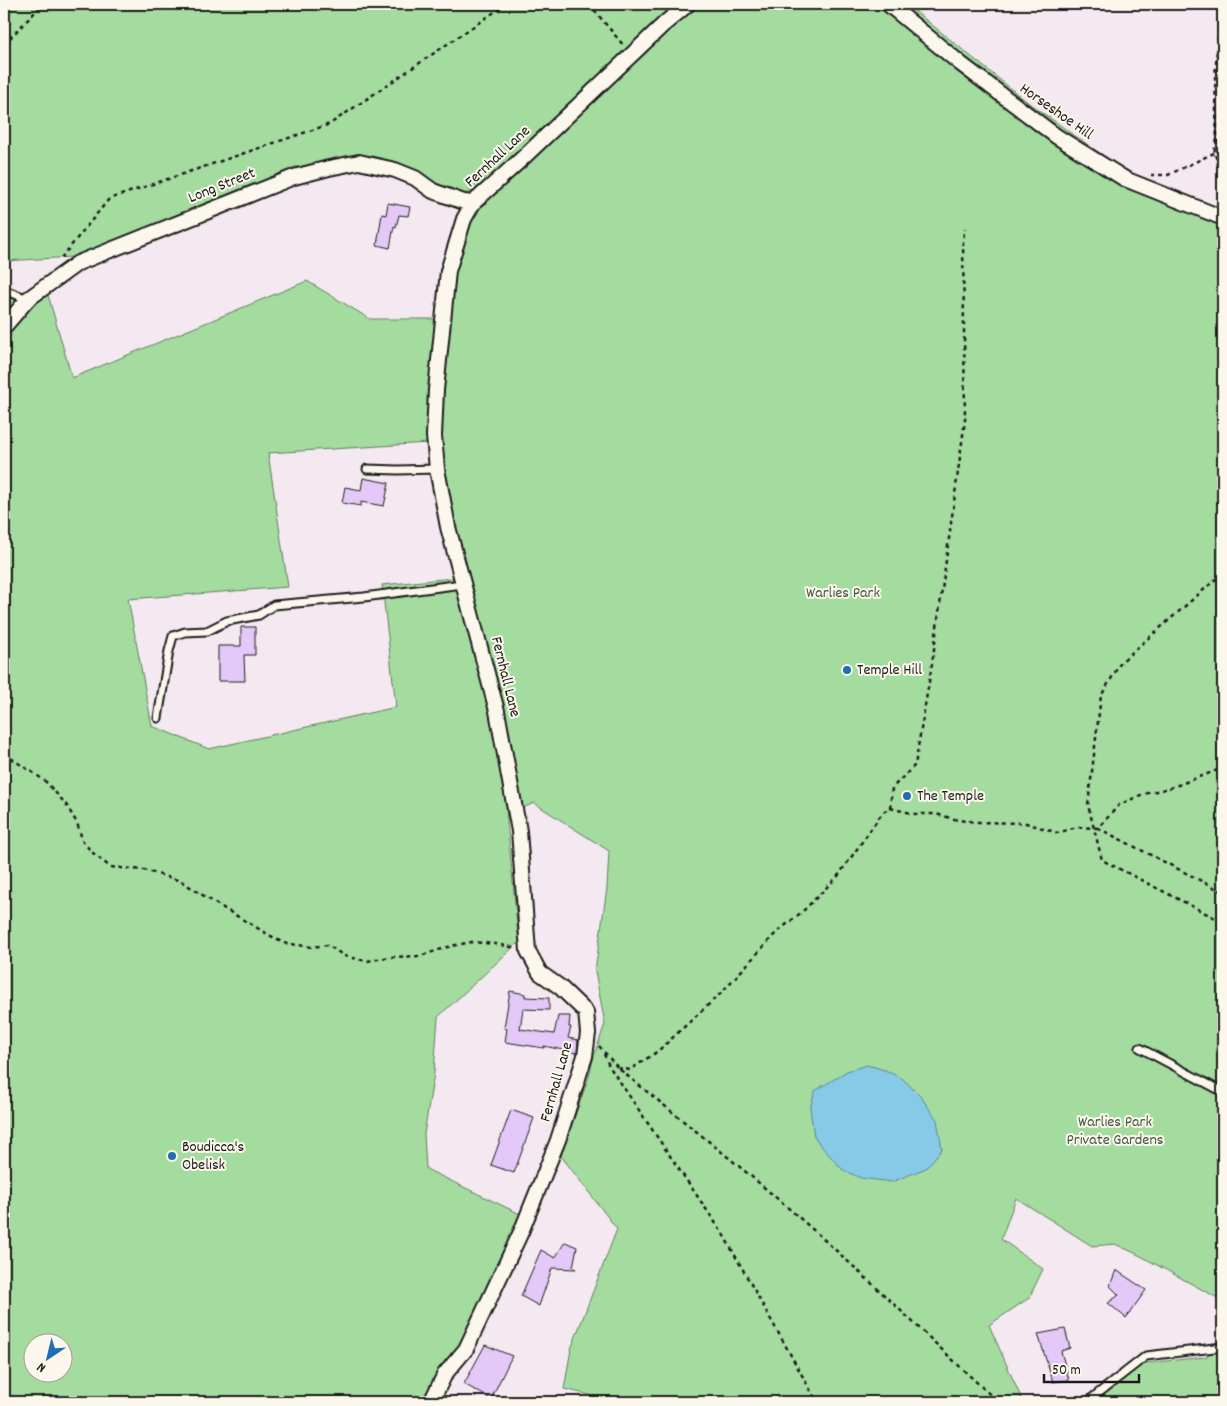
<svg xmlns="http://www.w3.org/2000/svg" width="1227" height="1406" viewBox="0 0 1227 1406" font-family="Dekko,sans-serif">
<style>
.green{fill:#a4dca0;stroke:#607c5e;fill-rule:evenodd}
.water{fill:#87cae8;stroke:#5c8496}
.building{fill:#e3c8f8;stroke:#1c1c1c}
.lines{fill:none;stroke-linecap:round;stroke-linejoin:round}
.lane-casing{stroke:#1c1c1c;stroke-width:11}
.street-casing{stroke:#1c1c1c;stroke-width:18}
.path{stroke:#1c1c1c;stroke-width:2.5;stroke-dasharray:4 4;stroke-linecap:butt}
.lane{stroke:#fbf7ec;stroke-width:7}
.street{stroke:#fbf7ec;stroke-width:14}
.poi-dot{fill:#1f6fb2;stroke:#fbf7ec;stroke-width:2}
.labels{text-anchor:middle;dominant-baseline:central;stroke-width:4;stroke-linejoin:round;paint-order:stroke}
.street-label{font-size:16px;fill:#1c1c1c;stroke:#fbf7ec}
.park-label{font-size:16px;fill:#455644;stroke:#fbf7ec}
.poi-label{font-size:16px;fill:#1c1c1c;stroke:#fbf7ec;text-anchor:start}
</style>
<rect width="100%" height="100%" fill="#f4e9f0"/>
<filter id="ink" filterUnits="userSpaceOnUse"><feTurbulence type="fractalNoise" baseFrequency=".02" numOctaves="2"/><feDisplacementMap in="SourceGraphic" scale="10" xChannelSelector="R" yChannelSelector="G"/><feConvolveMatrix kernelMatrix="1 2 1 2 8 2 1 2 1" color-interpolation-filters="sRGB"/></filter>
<g filter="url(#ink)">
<g class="green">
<path d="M 4,4 L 906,4 L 1030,104 L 1138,180 L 1223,217 L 1223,1301 L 1137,1254 L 1115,1244 L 1092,1246 L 1016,1198 L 1001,1239 L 1043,1269 L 1029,1298 L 989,1325 L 1023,1402 L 601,1402 L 590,1395 L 564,1389 L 571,1349 L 617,1229 L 561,1156 L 589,1076 L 594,1056 L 605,1024 L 595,971 L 607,888 L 609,851 L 534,803 L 523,808 L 506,810 L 518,934 L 520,941 L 438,1017 L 434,1073 L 424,1134 L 426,1169 L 520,1214 L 439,1402 L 4,1402 L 4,292 L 48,295 L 72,378 L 307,281 L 370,319 L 439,319 L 453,272 L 476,207 L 477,189 L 460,196 L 438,187 L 417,171 L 397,164 L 320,165 L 295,167 L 73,257 L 4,261 ZM 428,443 L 440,520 L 453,578 L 382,585 L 396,707 L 209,749 L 152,726 L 128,599 L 288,587 L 268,453 ZM 32,1344 L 62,1344 L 62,1374 L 32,1374 Z"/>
<polygon points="1223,1340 1223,1402 1092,1402 1136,1364 1206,1357"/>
</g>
<polygon class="water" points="867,1065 885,1070 903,1079 921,1097 937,1120 942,1149 926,1168 892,1182 861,1178 843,1170 821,1146 814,1136 810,1109 815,1091 847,1071"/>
<g class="building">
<polygon points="388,203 410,207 408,216 399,215 396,227 394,226 390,248 377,245 382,214 386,215"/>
<polygon points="363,478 389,483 384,506 361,502 361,506 342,503 345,487 361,490"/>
<polygon points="241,627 255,627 255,655 244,655 245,681 218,681 218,646 241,646"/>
<polygon points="510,991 525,994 525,997 549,998 549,1010 523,1009 520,1029 554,1034 558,1016 570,1016 569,1027 571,1027 568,1038 578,1040 577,1053 544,1046 544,1048 505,1042 507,1029 504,1028"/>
<polygon points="511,1110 534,1118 514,1173 491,1165"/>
<polygon points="565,1242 577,1247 573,1267 576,1269 552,1268 539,1306 521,1296 541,1250 555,1258"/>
<polygon points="1116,1270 1146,1290 1126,1318 1108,1303 1119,1295 1110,1286"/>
<polygon points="1065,1329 1070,1348 1061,1351 1069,1380 1053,1382 1038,1334"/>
<polygon points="485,1345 512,1356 491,1399 464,1384"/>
</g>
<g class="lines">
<g class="lane-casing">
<g id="lane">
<polyline points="4,290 28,299"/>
<polyline points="367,469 398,470 437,469"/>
<polyline points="158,718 169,651 173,636 185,632 207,631 227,621 259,615 274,605 364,597 462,584"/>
<polyline points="1140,1048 1223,1092"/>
<polyline points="1087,1402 1146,1356 1223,1347"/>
</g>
</g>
<g class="street-casing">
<g id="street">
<polyline points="888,4 961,64 1056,136 1125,179 1223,218"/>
<polyline points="4,327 28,299 78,263 294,177 329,168 359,162 395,170 415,178 433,191 464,202 473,203"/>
<polyline points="431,1402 445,1374 466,1349 521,1232 558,1140 585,1056 588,1033 586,1012 560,987 540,973 528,951 519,831 497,711 448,527 437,469 434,436 436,390 448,271 464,219 473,203 526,155 664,24 688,4"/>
</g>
</g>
<g class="path">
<polyline points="589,4 624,46"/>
<polyline points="1220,4 1215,79 1217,139 1214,153 1223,172"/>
<polyline points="4,44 43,4"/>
<polyline points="1151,175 1168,175 1214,153 1223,153"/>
<polyline points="61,258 109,199 330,124 502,7 503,4"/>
<polyline points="1223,573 1121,662 1101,696 1088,805 1102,860 1223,922"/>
<polyline points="4,756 6,755 44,780 65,803 77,823 83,842 93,853 110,867 144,870 181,881 218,905 283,943 312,947 328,945 344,956 367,961 390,957 420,956 451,946 472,942 496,944 516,948"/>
<polyline points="890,808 892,788 915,765 932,664 965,420 963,240 965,228"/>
<polyline points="1098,828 1223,892"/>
<path d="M 599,1046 L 618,1068 C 669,1110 722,1151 773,1195 C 851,1261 923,1333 998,1402"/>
<polyline points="604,1054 609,1066 723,1234 817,1402"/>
<polyline points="618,1068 630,1070 658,1051 720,994 776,933 803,911 838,876 883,812 890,808 915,814 936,814 958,820 978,822 1026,823 1058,833 1076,827 1098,828 1119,805 1143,794 1170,788 1223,768"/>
</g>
<use href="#lane" class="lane"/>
<use href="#street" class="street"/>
</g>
</g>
<g class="poi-dot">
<circle cx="847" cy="670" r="5"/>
<circle cx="907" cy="796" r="5"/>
<circle cx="172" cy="1156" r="5"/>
</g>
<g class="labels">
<g class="street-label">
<text transform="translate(1056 112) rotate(35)">Horseshoe Hill</text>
<text transform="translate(498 157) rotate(-43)">Fernhall Lane</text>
<text transform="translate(222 186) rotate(-22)">Long Street</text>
<text transform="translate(505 677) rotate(76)">Fernhall Lane</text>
<text transform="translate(557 1082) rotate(-74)">Fernhall Lane</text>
</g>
<g class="park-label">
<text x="843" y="593">Warlies Park</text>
<text x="1115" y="1122">Warlies Park<tspan x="1115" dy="18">Private Gardens</tspan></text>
</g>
<g class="poi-label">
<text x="857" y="670">Temple Hill</text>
<text x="917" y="796">The Temple</text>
<text x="182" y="1147">Boudicca's<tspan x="182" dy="18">Obelisk</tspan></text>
</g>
</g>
<rect width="1227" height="1406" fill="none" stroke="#fbf7ec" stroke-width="20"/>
<rect x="10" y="10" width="1207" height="1386" fill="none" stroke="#1c1c1c" stroke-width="2" filter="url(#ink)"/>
<g transform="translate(48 1358) rotate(215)"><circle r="24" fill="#fbf7ec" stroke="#a29f99"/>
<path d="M0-4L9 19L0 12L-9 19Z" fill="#1f6fb2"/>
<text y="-8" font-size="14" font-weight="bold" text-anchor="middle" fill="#1c1c1c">N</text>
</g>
<path d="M1044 1374v8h95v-8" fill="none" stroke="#1c1c1c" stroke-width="2.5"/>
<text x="1052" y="1374" font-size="15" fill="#1c1c1c" stroke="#fbf7ec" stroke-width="4" paint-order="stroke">50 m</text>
</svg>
